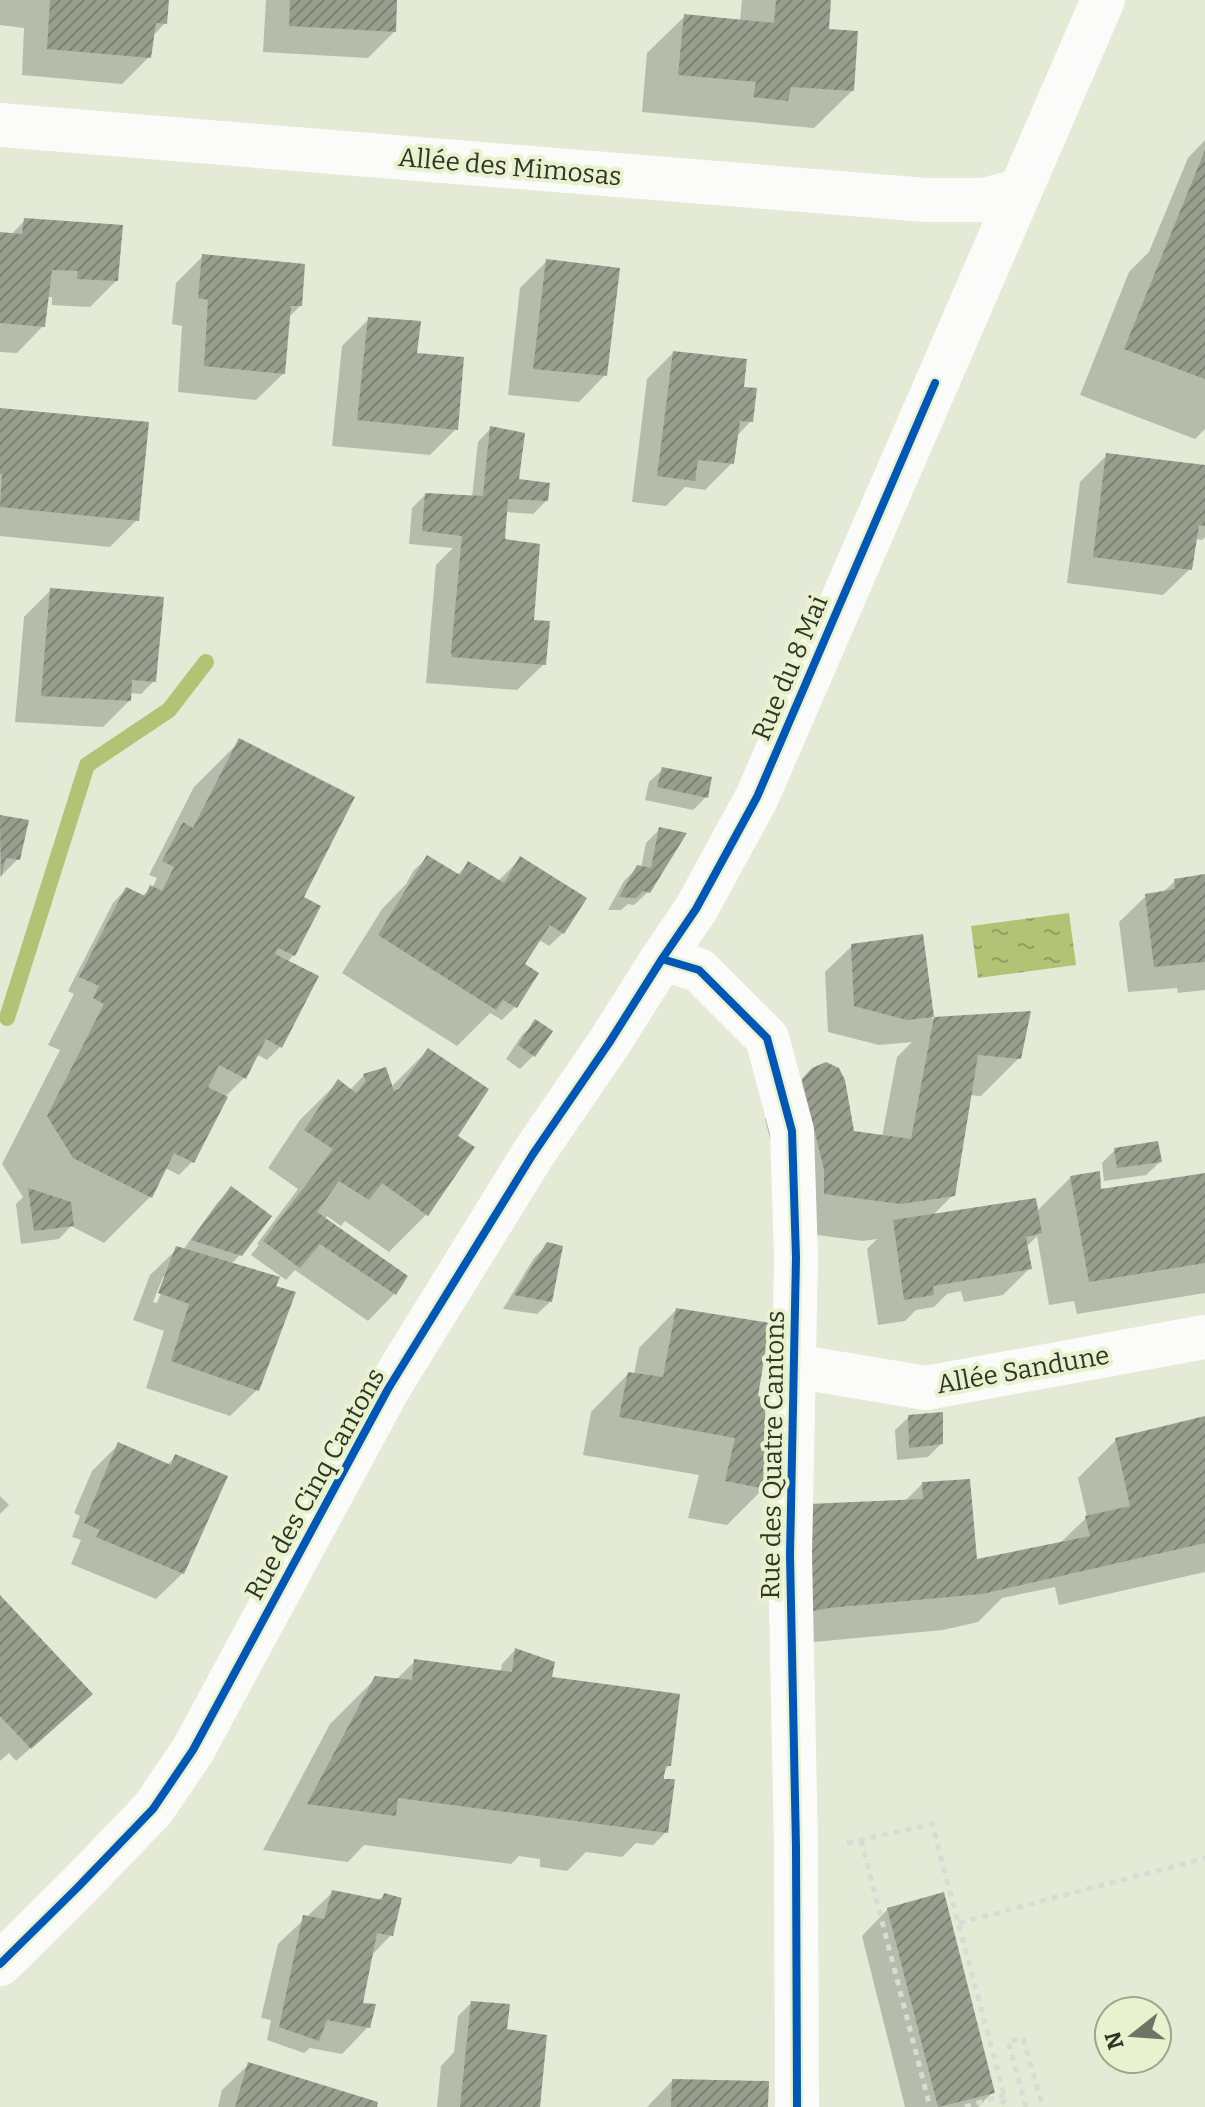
<svg xmlns="http://www.w3.org/2000/svg" width="1205" height="2107" viewBox="0 0 1205 2107" font-family="Bitter,serif">
<style>
.water{fill:url(#water-ripples)}
.shadow{fill:#0003;fill-rule:evenodd}
.lines{fill:none;stroke-linecap:round;stroke-linejoin:round}
.stream{stroke:#b2c376;stroke-width:16}
.building{fill:url(#building-hatch)}
.path{stroke:#d9dbd4;stroke-width:5;stroke-dasharray:6 6;stroke-linecap:butt}
.minor{stroke:#fbfcf9;stroke-width:44}
.cycleway-casing{stroke:#e8f2ce;stroke-width:13}
.cycleway{stroke:#0057b8;stroke-width:8}
.labels{text-anchor:middle;dominant-baseline:central;stroke-width:8;stroke-linejoin:round;paint-order:stroke}
.street-label{font-size:26px;fill:#313527;stroke:#e8f2ce}
</style>
<defs>
<pattern id="water-ripples" width="26" height="14" patternUnits="userSpaceOnUse" patternTransform="scale(2)"><rect width="26" height="14" fill="#b2c376"/><path d="M2 4q2-2 4 0t4 0M15 11q2-2 4 0t4 0" fill="none" stroke="#919f61"/></pattern>
<pattern id="building-hatch" width="6" height="6" patternUnits="userSpaceOnUse" patternTransform="scale(2)"><rect width="6" height="6" fill="#9a9e8f"/><path d="M-1 1l2-2M0 6l6-6M5 7l2-2" fill="none" stroke="#7e8275"/></pattern>
</defs>
<rect width="100%" height="100%" fill="#e4ead6"/>
<polygon class="water" points="1069,913 1076,965 978,978 971,926"/>
<g class="shadow">
<polygon points="0,0 167,0 165,23 152,37 149,57 122,84 22,75 24,28 0,25"/>
<polygon points="266,0 395,0 394,32 368,58 263,52"/>
<polygon points="742,0 828,0 825,35 852,91 814,128 642,112 647,53 685,16 740,22"/>
<polygon points="1205,140 1205,429 1195,439 1080,395 1129,272 1149,252 1188,158"/>
<polygon points="25,220 116,281 90,307 52,305 52,297 47,297 43,326 17,353 0,352 0,234 11,235"/>
<polygon points="203,256 300,306 288,318 283,374 256,400 178,392 182,326 172,324 176,283"/>
<polygon points="547,261 605,375 579,402 508,395 520,288"/>
<polygon points="369,319 415,354 456,429 430,455 332,446 342,346"/>
<polygon points="673,353 741,389 751,421 736,437 732,463 705,490 685,487 666,506 632,502 647,379"/>
<polygon points="0,411 137,520 110,547 0,536"/>
<polygon points="491,428 517,481 547,500 533,514 505,512 503,538 544,664 517,690 426,683 436,565 453,548 409,544 412,508 425,495 472,497 478,442"/>
<polygon points="1107,455 1205,467 1205,537 1202,540 1195,539 1190,569 1163,595 1067,583 1080,482"/>
<polygon points="51,590 154,681 141,694 130,693 129,701 103,727 15,722 24,617"/>
<polygon points="240,741 301,898 294,955 287,962 280,1047 267,1060 256,1054 244,1078 224,1098 192,1162 179,1175 165,1168 150,1197 104,1243 71,1226 59,1239 21,1244 16,1204 23,1197 2,1164 60,1050 48,1045 74,994 68,991 113,903 126,889 141,897 152,888 157,878 149,875 194,787"/>
<polygon points="663,769 706,797 693,810 645,800 649,782"/>
<polygon points="0,817 26,822 18,859 0,877"/>
<polygon points="660,829 648,892 634,905 628,904 621,910 608,910 624,881 638,867 641,868 646,843"/>
<polygon points="428,857 457,875 469,863 498,881 520,859 563,933 549,946 538,939 518,971 536,974 515,1007 502,1020 490,1013 457,1046 342,973 382,909 406,884 414,870"/>
<polygon points="1205,876 1205,990 1178,993 1177,988 1128,992 1119,922 1146,896 1162,893 1175,881"/>
<polygon points="922,936 932,1019 1029,1013 1019,1058 981,1096 969,1095 953,1195 931,1217 1037,1211 1071,1177 1100,1192 1205,1175 1205,1293 1077,1314 1074,1301 1049,1305 1037,1236 1026,1247 1030,1268 1003,1295 964,1302 961,1291 947,1294 934,1307 916,1310 905,1321 878,1325 867,1249 877,1239 863,1241 787,1231 788,1209 765,1119 813,1069 852,1133 882,1137 897,1057 912,1042 879,1045 828,1032 825,972 852,946"/>
<polygon points="536,1022 534,1055 520,1069 506,1059 522,1035"/>
<polygon points="428,1050 455,1137 427,1214 389,1252 345,1221 341,1226 327,1216 325,1219 405,1277 394,1294 368,1321 295,1270 286,1280 251,1255 259,1245 257,1244 298,1189 268,1168 300,1120 338,1082 350,1090 364,1075 391,1087"/>
<polygon points="1115,1150 1160,1162 1146,1175 1104,1181 1102,1163"/>
<path d="M 232,1189 L 240,1255 L 231,1264 L 257,1390 L 230,1416 L 146,1388 L 164,1331 L 133,1320 L 150,1275 L 177,1249 L 183,1250 L 218,1202 ZM 163,1277 L 167,1277 L 157,1303 L 153,1302 Z"/>
<polygon points="548,1244 551,1301 537,1314 503,1309 534,1258"/>
<polygon points="676,1310 755,1398 764,1488 727,1525 688,1518 699,1475 583,1455 591,1412 628,1374 634,1375 639,1348"/>
<polygon points="909,1417 941,1444 928,1457 897,1460 895,1430"/>
<polygon points="1205,1419 1205,1572 1059,1605 1055,1587 1002,1598 978,1622 943,1630 792,1644 797,1549 904,1502 922,1484 975,1561 1059,1544 1087,1517 1078,1478 1116,1440"/>
<polygon points="118,1445 167,1465 176,1456 183,1573 156,1599 71,1564 81,1540 72,1537 80,1516 74,1513 92,1471"/>
<polygon points="0,1496 9,1505 0,1514"/>
<polygon points="0,1597 77,1707 16,1761 9,1753 0,1761"/>
<polygon points="515,1650 669,1765 663,1772 662,1780 666,1832 653,1845 636,1843 622,1857 586,1852 567,1871 540,1867 540,1859 519,1856 511,1864 364,1845 348,1862 263,1850 330,1724 376,1678 396,1680 415,1661 501,1672 502,1664"/>
<polygon points="333,1892 378,1901 384,1895 391,1935 371,1956 360,2004 368,2027 342,2054 310,2048 304,2053 267,2040 271,2020 261,2018 278,1944"/>
<polygon points="888,1909 993,2092 978,2107 905,2107 862,1936"/>
<polygon points="471,2003 538,2107 437,2107 441,2066 454,2052 458,2016"/>
<polygon points="249,2064 375,2107 218,2107 222,2090"/>
<polygon points="672,2081 766,2107 647,2107"/>
</g>
<g class="lines">
<polyline class="stream" points="7,1018 87,765 169,710 206,662"/>
</g>
<g class="building">
<polygon points="50,0 169,0 167,24 156,23 151,58 47,49"/>
<polygon points="290,0 397,0 396,32 289,26"/>
<polygon points="776,0 831,0 829,29 858,31 854,91 791,87 788,101 753,97 756,82 678,75 684,14 774,23"/>
<polygon points="1205,150 1205,379 1124,349"/>
<polygon points="24,218 123,225 118,281 77,279 78,271 52,270 45,327 0,323 0,232 22,234"/>
<polygon points="202,254 305,264 302,306 291,306 285,374 204,366 208,300 198,298"/>
<polygon points="546,259 620,268 607,376 533,369"/>
<polygon points="368,317 421,321 417,353 464,357 458,430 357,420"/>
<polygon points="673,351 747,359 744,387 757,388 753,422 740,421 734,464 698,460 695,481 657,476"/>
<polygon points="0,408 149,422 139,521 0,507 2,474 0,474"/>
<polygon points="490,426 525,433 519,479 550,483 548,501 508,499 505,539 540,544 534,620 550,621 546,665 452,657 451,652 462,536 422,531 425,493 483,496"/>
<polygon points="1106,453 1205,465 1205,526 1199,525 1192,570 1093,557"/>
<polygon points="50,588 164,597 156,682 132,680 131,701 41,696"/>
<polygon points="239,738 355,797 304,897 321,906 295,956 278,948 275,954 319,976 282,1048 266,1039 246,1079 219,1065 208,1087 228,1097 194,1163 174,1153 152,1198 73,1158 47,1116 104,1004 93,998 99,986 79,977 126,887 145,896 150,885 162,891 174,867 162,861 183,822 193,828"/>
<polygon points="662,767 712,777 708,798 657,787"/>
<polygon points="0,815 29,820 20,860 6,858 1,877"/>
<polygon points="659,827 687,833 650,893 643,891 636,898 619,897 637,865 651,868"/>
<polygon points="427,855 460,875 468,861 504,883 520,856 587,898 564,934 550,925 525,964 539,973 517,1008 503,1000 496,1010 378,935"/>
<polygon points="1205,874 1205,962 1154,967 1145,894 1175,889 1174,879"/>
<polygon points="923,934 934,1017 1031,1011 1021,1059 978,1055 955,1196 901,1204 824,1194 824,1170 802,1079 812,1068 826,1062 839,1068 845,1080 854,1131 911,1139 934,1017 907,1020 854,1006 851,944"/>
<polygon points="535,1019 553,1031 535,1057 518,1045"/>
<polygon points="428,1048 489,1089 458,1136 475,1147 428,1216 382,1183 369,1200 339,1181 317,1212 408,1276 396,1295 320,1244 300,1268 263,1241 333,1149 304,1130 338,1079 356,1093 366,1081 363,1074 386,1067 394,1091 399,1089"/>
<polygon points="1158,1141 1162,1162 1117,1168 1114,1148"/>
<polygon points="1100,1171 1101,1189 1205,1173 1205,1263 1089,1282 1070,1176"/>
<polygon points="231,1186 272,1216 242,1256 191,1240"/>
<polygon points="28,1188 71,1202 74,1226 34,1231"/>
<polygon points="1036,1198 1042,1233 1026,1237 1032,1269 933,1286 934,1295 904,1300 893,1220"/>
<polygon points="547,1242 563,1246 552,1302 514,1295"/>
<polygon points="176,1246 280,1277 276,1286 296,1292 259,1391 171,1361 189,1304 158,1293"/>
<polygon points="676,1308 770,1323 758,1396 765,1398 766,1489 725,1481 735,1438 619,1417 628,1372 663,1377"/>
<polygon points="943,1412 943,1444 909,1448 908,1415"/>
<polygon points="1205,1416 1205,1543 982,1594 829,1608 813,1611 808,1504 923,1499 922,1482 970,1479 977,1559 1090,1536 1085,1516 1130,1506 1115,1438"/>
<polygon points="118,1442 171,1465 175,1454 228,1476 184,1574 96,1537 100,1530 84,1523"/>
<polygon points="0,1595 93,1694 31,1749 0,1716"/>
<polygon points="515,1648 555,1662 552,1677 680,1694 671,1766 666,1766 664,1776 664,1779 675,1779 668,1833 398,1798 396,1816 307,1804 375,1676 412,1680 414,1659 512,1672"/>
<polygon points="332,1890 382,1900 384,1893 402,1898 393,1936 377,1933 363,2003 376,2004 370,2028 327,2020 319,2041 279,2027 303,1915 324,1919"/>
<polygon points="944,1892 995,2093 938,2107 887,1908"/>
<polygon points="471,2001 510,2004 507,2029 547,2035 540,2107 460,2107"/>
<polygon points="248,2062 378,2102 377,2107 235,2107"/>
<polygon points="672,2079 769,2081 768,2107 671,2107"/>
</g>
<g class="lines">
<g class="path">
<polyline points="861,1840 930,2107"/>
<polyline points="847,1843 932,1824 1004,2095 1005,2100 999,2105 999,2107"/>
<polyline points="959,1923 1205,1858"/>
<polyline points="965,2107 1004,2095"/>
<polyline points="1026,2107 1008,2041 1023,2038 1043,2107"/>
</g>
<g class="minor">
<polyline points="0,125 926,200 983,200 1019,191"/>
<polyline points="662,959 699,970 767,1038 792,1131 796,1258 790,1555 796,1847 797,2107"/>
<polyline points="794,1366 926,1388 1205,1337"/>
<polyline points="0,1964 78,1887 153,1809 193,1750 388,1389 533,1154 609,1043 662,959 696,909 757,797 1103,0"/>
</g>
<g class="cycleway-casing">
<g id="cycleway">
<polyline points="662,959 699,970 767,1038 792,1131 796,1258 790,1555 796,1847 797,2107"/>
<polyline points="0,1964 78,1887 153,1809 193,1750 388,1389 533,1154 609,1043 662,959 696,909 757,797 935,383"/>
</g>
</g>
<use href="#cycleway" class="cycleway"/>
</g>
<g class="labels">
<g class="street-label">
<text transform="translate(510 167) rotate(5)">Allée des Mimosas</text>
<text transform="translate(790 668) rotate(-67)">Rue du 8 Mai</text>
<text transform="translate(1023 1370) rotate(-10)">Allée Sandune</text>
<text transform="translate(773 1455) rotate(-89)">Rue des Quatre Cantons</text>
<text transform="translate(315 1484) rotate(-61)">Rue des Cinq Cantons</text>
</g>
</g>
<g transform="translate(1133 2035) rotate(253)"><circle r="38" fill="#e8f2ce" stroke="#9fa68b" stroke-width="2"/>
<path d="M0-6L14 30L0 20L-14 30Z" fill="#707464"/>
<text y="-12" font-size="22" font-weight="bold" text-anchor="middle" fill="#313527">N</text>
</g>
</svg>
